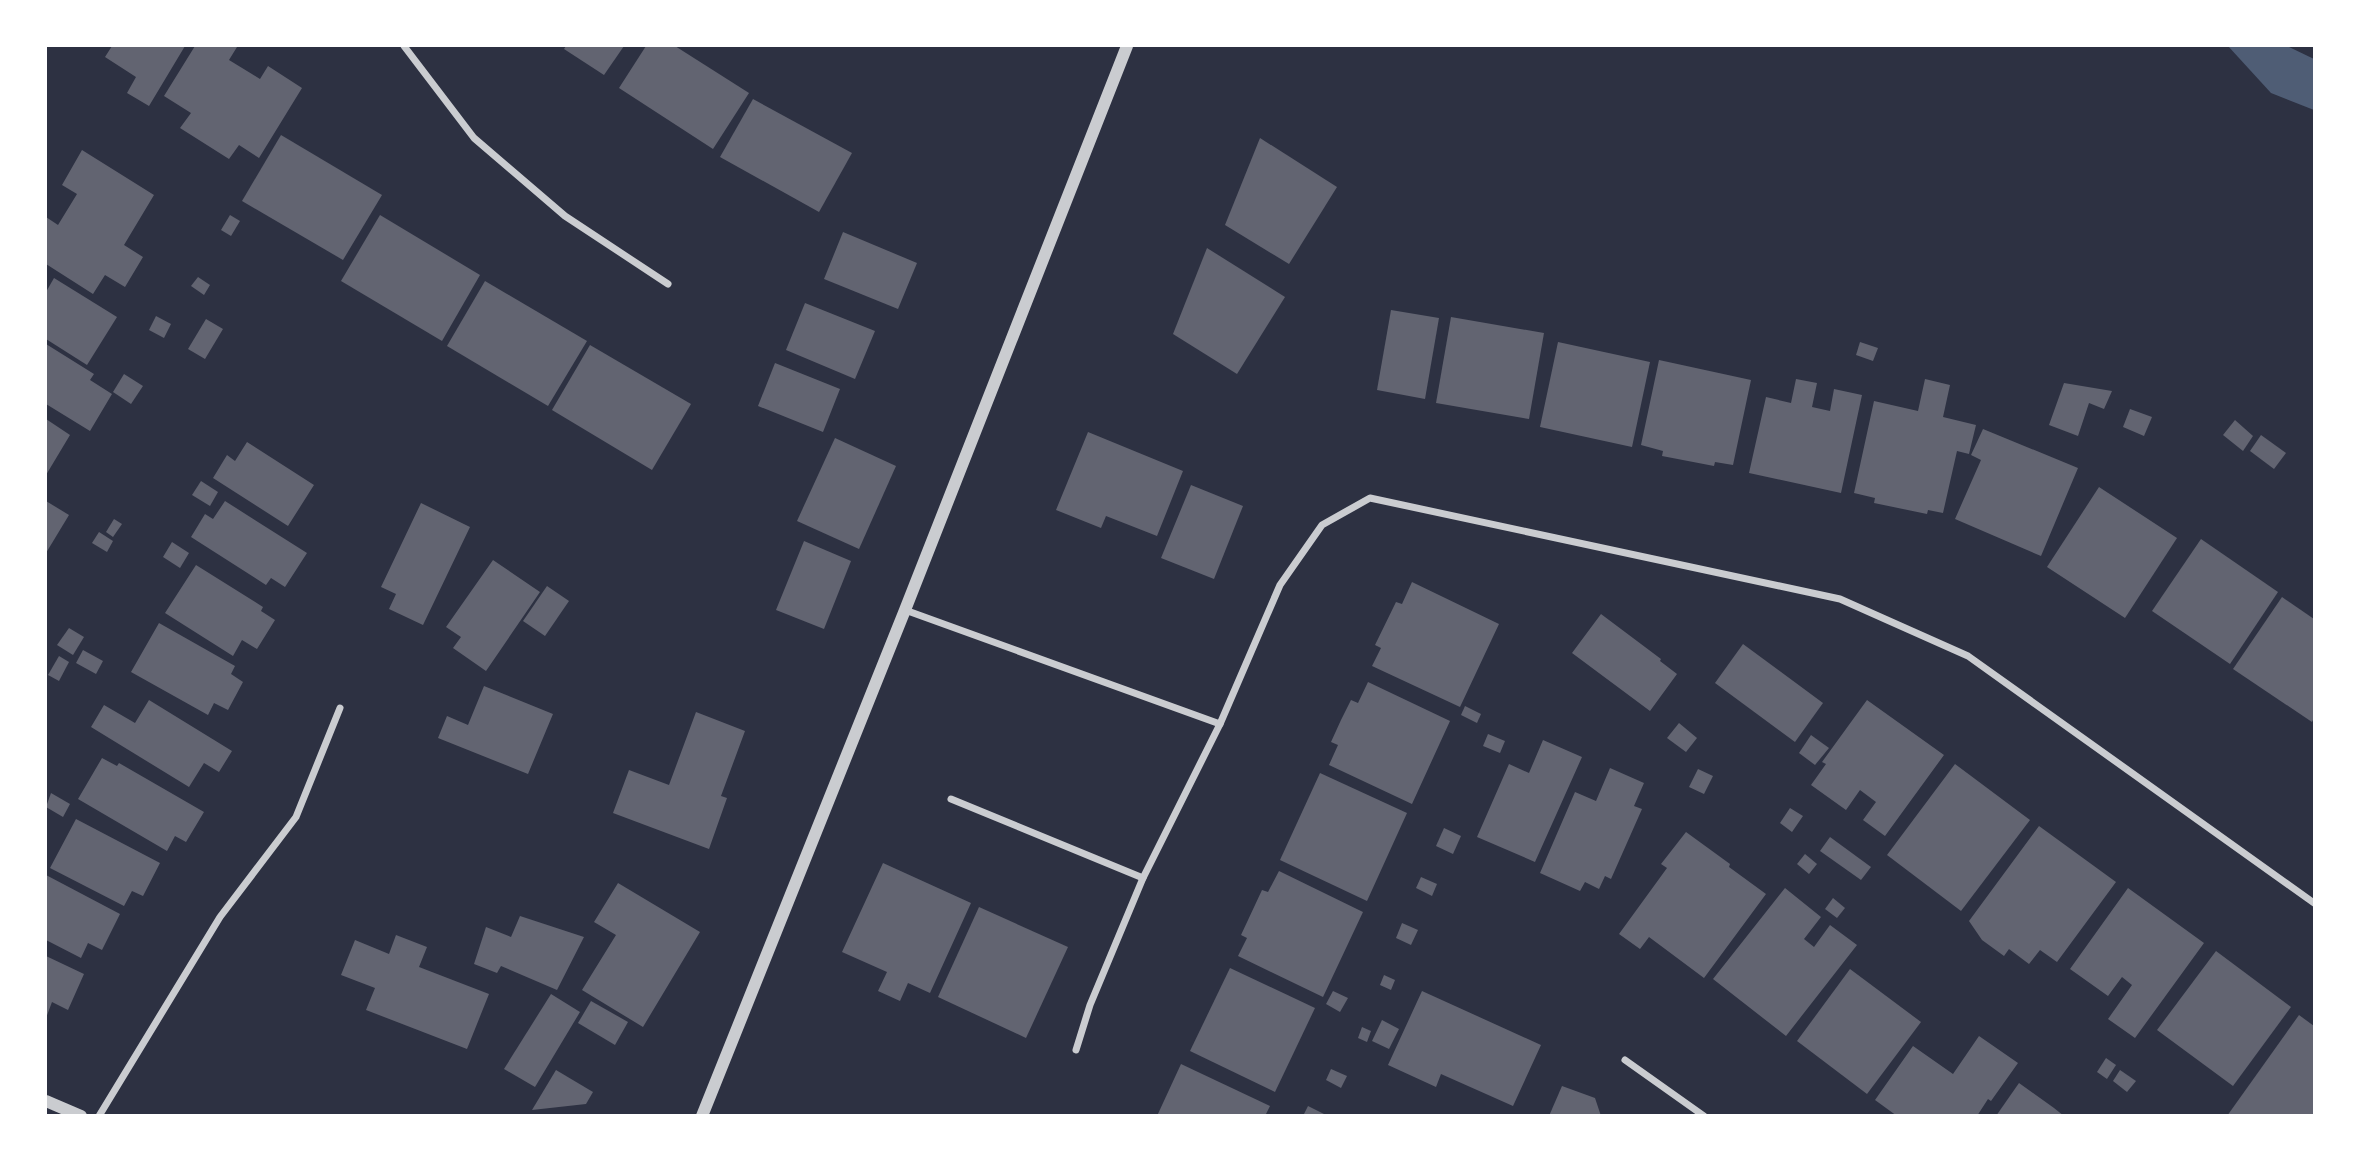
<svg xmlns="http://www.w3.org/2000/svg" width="2360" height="1161" viewBox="0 0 2360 1161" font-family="'Open Sans',sans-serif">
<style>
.water{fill:#4f5d75}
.building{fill:#626471}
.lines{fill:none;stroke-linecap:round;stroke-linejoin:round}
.minor{stroke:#caccd0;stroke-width:7}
.tertiary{stroke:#caccd0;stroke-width:12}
</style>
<rect width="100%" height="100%" fill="#2d3142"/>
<polygon class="water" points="2228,46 2287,46 2314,59 2314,110 2271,93"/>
<g class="building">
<polygon points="112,46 185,46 149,106 127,93 136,77 105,57"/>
<polygon points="195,46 235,46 237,47 229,60 260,79 268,66 302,88 259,158 239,145 229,159 180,128 191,113 164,96"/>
<polygon points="566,46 624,46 604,75 564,49"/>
<polygon points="646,46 675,46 749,93 713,149 619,88"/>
<polygon points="753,99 852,153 819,212 720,157"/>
<polygon points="281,135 382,195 343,260 242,201"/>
<polygon points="1260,138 1337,187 1289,264 1225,225"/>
<polygon points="82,150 154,195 124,245 143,257 125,287 105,275 93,294 46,264 46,217 58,225 77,194 62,185"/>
<polygon points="230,215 240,221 231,236 221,230"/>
<polygon points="380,215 480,275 442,341 341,281"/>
<polygon points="843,232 917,263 898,309 824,279"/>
<polygon points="1207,248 1285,297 1237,374 1173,334"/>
<polygon points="198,277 210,285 204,295 191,286"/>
<polygon points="54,278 117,317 87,365 46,339 46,292"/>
<polygon points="485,281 587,341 548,406 447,346"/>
<polygon points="805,303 875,331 855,379 786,350"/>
<polygon points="1391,310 1439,318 1425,399 1377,390"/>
<polygon points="156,316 171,324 164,338 149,330"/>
<polygon points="1451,317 1544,333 1529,419 1436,403"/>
<polygon points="206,319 223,329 205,359 188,349"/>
<polygon points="1558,342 1650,362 1632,447 1540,427"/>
<polygon points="1860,342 1878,348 1873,361 1856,355"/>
<polygon points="46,344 94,374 90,380 112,394 90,431 46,404"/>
<polygon points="590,345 691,404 652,470 552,410"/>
<polygon points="1659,360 1751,380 1733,465 1715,462 1714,466 1662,456 1663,451 1641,445"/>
<polygon points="775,363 840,389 823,432 758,406"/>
<polygon points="124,374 143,386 131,404 113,392"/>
<polygon points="1796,379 1817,383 1812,407 1830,411 1834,389 1862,395 1841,493 1749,473 1766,397 1791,403"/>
<polygon points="1925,379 1950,385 1943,417 1976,425 1969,454 1957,451 1943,513 1928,510 1927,514 1874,503 1875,498 1854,493 1874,401 1918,411"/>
<polygon points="2064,383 2112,391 2104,409 2089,403 2078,436 2049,425"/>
<polygon points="2130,409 2152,417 2144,436 2123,427"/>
<polygon points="46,419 70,435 46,475"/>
<polygon points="2235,420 2253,436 2243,451 2223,435"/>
<polygon points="1983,429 2078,468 2041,556 1955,519 1981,460 1971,455"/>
<polygon points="1088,432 1183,471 1157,536 1106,516 1101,528 1056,510"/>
<polygon points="2261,435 2286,453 2274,469 2250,451"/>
<polygon points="835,438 896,466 859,549 797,521"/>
<polygon points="247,442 314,485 288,526 213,478 227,455 235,461"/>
<polygon points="201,481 218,492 210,506 192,495"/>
<polygon points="1191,485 1243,506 1214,579 1161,558"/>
<polygon points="2099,487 2177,538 2125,618 2047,567"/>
<polygon points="46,501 69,515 46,553"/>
<polygon points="225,501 307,553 285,587 271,578 266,585 191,537 205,514 213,519"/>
<polygon points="421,503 470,527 423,625 389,609 396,594 381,587"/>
<polygon points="114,519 122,524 113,537 106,532"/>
<polygon points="99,532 113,541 107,552 92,543"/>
<polygon points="2201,539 2278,592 2230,664 2152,611"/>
<polygon points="804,541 851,561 824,629 776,610"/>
<polygon points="172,542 189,553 180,568 163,557"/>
<polygon points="493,560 540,592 486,671 453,648 461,637 446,627"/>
<polygon points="196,565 263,607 261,611 275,620 257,649 242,640 233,656 165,613"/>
<polygon points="1412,582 1499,624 1460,707 1372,666 1381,648 1375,645 1396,602 1402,604"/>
<polygon points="547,586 569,601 545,636 523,621"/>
<polygon points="2282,597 2314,619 2314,718 2312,722 2233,669"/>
<polygon points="1601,614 1661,659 1660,661 1677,674 1650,711 1572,653"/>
<polygon points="159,623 235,666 231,674 243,682 228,710 214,703 208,715 131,672"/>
<polygon points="69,628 84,637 73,655 57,645"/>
<polygon points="1743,644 1823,703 1795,742 1715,683"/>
<polygon points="83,650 103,661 96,674 76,663"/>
<polygon points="59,656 69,662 59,681 48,675"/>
<polygon points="1368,682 1450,721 1412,804 1329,765 1338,745 1331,742 1341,720 1351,700 1358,703"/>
<polygon points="484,686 553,714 528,774 438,738 447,716 468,725"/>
<polygon points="149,700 232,751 219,772 204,763 189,787 91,727 104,705 135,723"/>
<polygon points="1867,700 1944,755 1885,836 1863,820 1876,802 1860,790 1846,810 1811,785 1826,764 1822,762"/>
<polygon points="1465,706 1481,714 1477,723 1461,715"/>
<polygon points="696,712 745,731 721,796 727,798 709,849 613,813 629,770 669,785"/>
<polygon points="1679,723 1697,738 1686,752 1667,738"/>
<polygon points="1488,734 1505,741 1500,753 1483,746"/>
<polygon points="1811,735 1829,748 1815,765 1799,753"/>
<polygon points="1543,740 1582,757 1535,862 1477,837 1509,764 1529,773"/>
<polygon points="102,758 117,766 119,763 204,812 186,842 175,836 167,851 78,799"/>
<polygon points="1955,764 2030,820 1961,911 1887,855"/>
<polygon points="1610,768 1644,783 1634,806 1642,809 1611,879 1605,876 1599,889 1585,882 1580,891 1540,873 1575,792 1596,801"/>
<polygon points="1698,769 1713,776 1704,794 1689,787"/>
<polygon points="1320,773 1407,813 1367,901 1280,860"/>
<polygon points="51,793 70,804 63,817 46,807"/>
<polygon points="1790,808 1803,816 1792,832 1780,823"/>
<polygon points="76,819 160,863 143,896 132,891 124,906 50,868"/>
<polygon points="2039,826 2116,882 2057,962 2040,950 2029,964 2009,949 2004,956 1982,940 1969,921"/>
<polygon points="1444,828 1461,836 1453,854 1436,846"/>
<polygon points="1686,832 1730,864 1729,867 1766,894 1704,978 1649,937 1640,949 1619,934 1667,868 1661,864"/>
<polygon points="1830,837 1871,867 1861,880 1820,851"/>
<polygon points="1805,854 1817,864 1809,874 1797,864"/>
<polygon points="883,863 971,903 930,993 908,983 900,1001 878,991 887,972 842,952"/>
<polygon points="1279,871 1363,912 1323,997 1238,956 1247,938 1241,935 1262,890 1268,892"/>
<polygon points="46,875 120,914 102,950 88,943 81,958 46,940"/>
<polygon points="1421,877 1437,884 1432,896 1416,888"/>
<polygon points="618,883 700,932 643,1027 582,990 616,935 594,922"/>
<polygon points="1785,888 1821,917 1804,939 1814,947 1830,925 1857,945 1786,1036 1713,979"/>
<polygon points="2128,888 2204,943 2135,1038 2108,1019 2132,985 2122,977 2108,996 2070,969"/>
<polygon points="1833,898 1845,908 1837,918 1825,909"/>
<polygon points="979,907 1068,947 1026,1038 938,997"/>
<polygon points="520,916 584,937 557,990 501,966 497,973 474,964 486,927 511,937"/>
<polygon points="1402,923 1418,930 1411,945 1396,938"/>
<polygon points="396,935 427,947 419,967 489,994 467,1049 366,1010 375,988 341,975 355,940 389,954"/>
<polygon points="2216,951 2291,1007 2233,1086 2157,1030"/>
<polygon points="46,956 84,974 68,1010 52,1002 46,1018"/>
<polygon points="1230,968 1315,1008 1275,1092 1190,1051"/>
<polygon points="1850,969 1921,1022 1867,1094 1797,1041"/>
<polygon points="1384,975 1395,980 1391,990 1380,985"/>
<polygon points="1333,991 1348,998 1340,1012 1326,1004"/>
<polygon points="1422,991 1541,1045 1513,1106 1441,1074 1436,1087 1388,1065"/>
<polygon points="551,994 580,1012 535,1087 504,1069"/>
<polygon points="591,1001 628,1022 615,1045 578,1023"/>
<polygon points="2299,1015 2314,1026 2314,1116 2227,1116"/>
<polygon points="1382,1020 1399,1029 1389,1049 1372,1041"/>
<polygon points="1362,1027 1371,1031 1367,1042 1358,1038"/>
<polygon points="1979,1036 2018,1063 1991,1101 1988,1099 1977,1116 1897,1116 1875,1100 1913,1046 1953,1074"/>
<polygon points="2106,1058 2116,1065 2107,1079 2097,1072"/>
<polygon points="1181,1064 1270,1106 1265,1116 1157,1116"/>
<polygon points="1331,1069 1347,1076 1341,1088 1326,1080"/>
<polygon points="556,1070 593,1092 586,1104 532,1110"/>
<polygon points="2120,1070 2136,1081 2127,1092 2113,1081"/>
<polygon points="2019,1083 2054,1108 2064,1116 1996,1116"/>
<polygon points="1562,1086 1595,1098 1601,1116 1549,1116"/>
<polygon points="1308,1106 1328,1116 1303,1116"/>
</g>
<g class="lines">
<g class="minor">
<polyline points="404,46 474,138 565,216 668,284"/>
<polyline points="905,610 1220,724"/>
<polyline points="951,799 1143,878"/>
<polyline points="1076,1050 1090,1005 1143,878 1220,724 1280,585 1322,525 1370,498 1840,599 1968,656 2314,903"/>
<polyline points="1625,1060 1704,1116"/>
<polyline points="99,1116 220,917 296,817 340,708"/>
</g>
<g class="tertiary">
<polyline points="46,1101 81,1116"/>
<polyline points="702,1116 905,610 1127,46"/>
</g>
</g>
<rect width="2360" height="1161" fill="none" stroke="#ffffff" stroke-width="94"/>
</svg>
